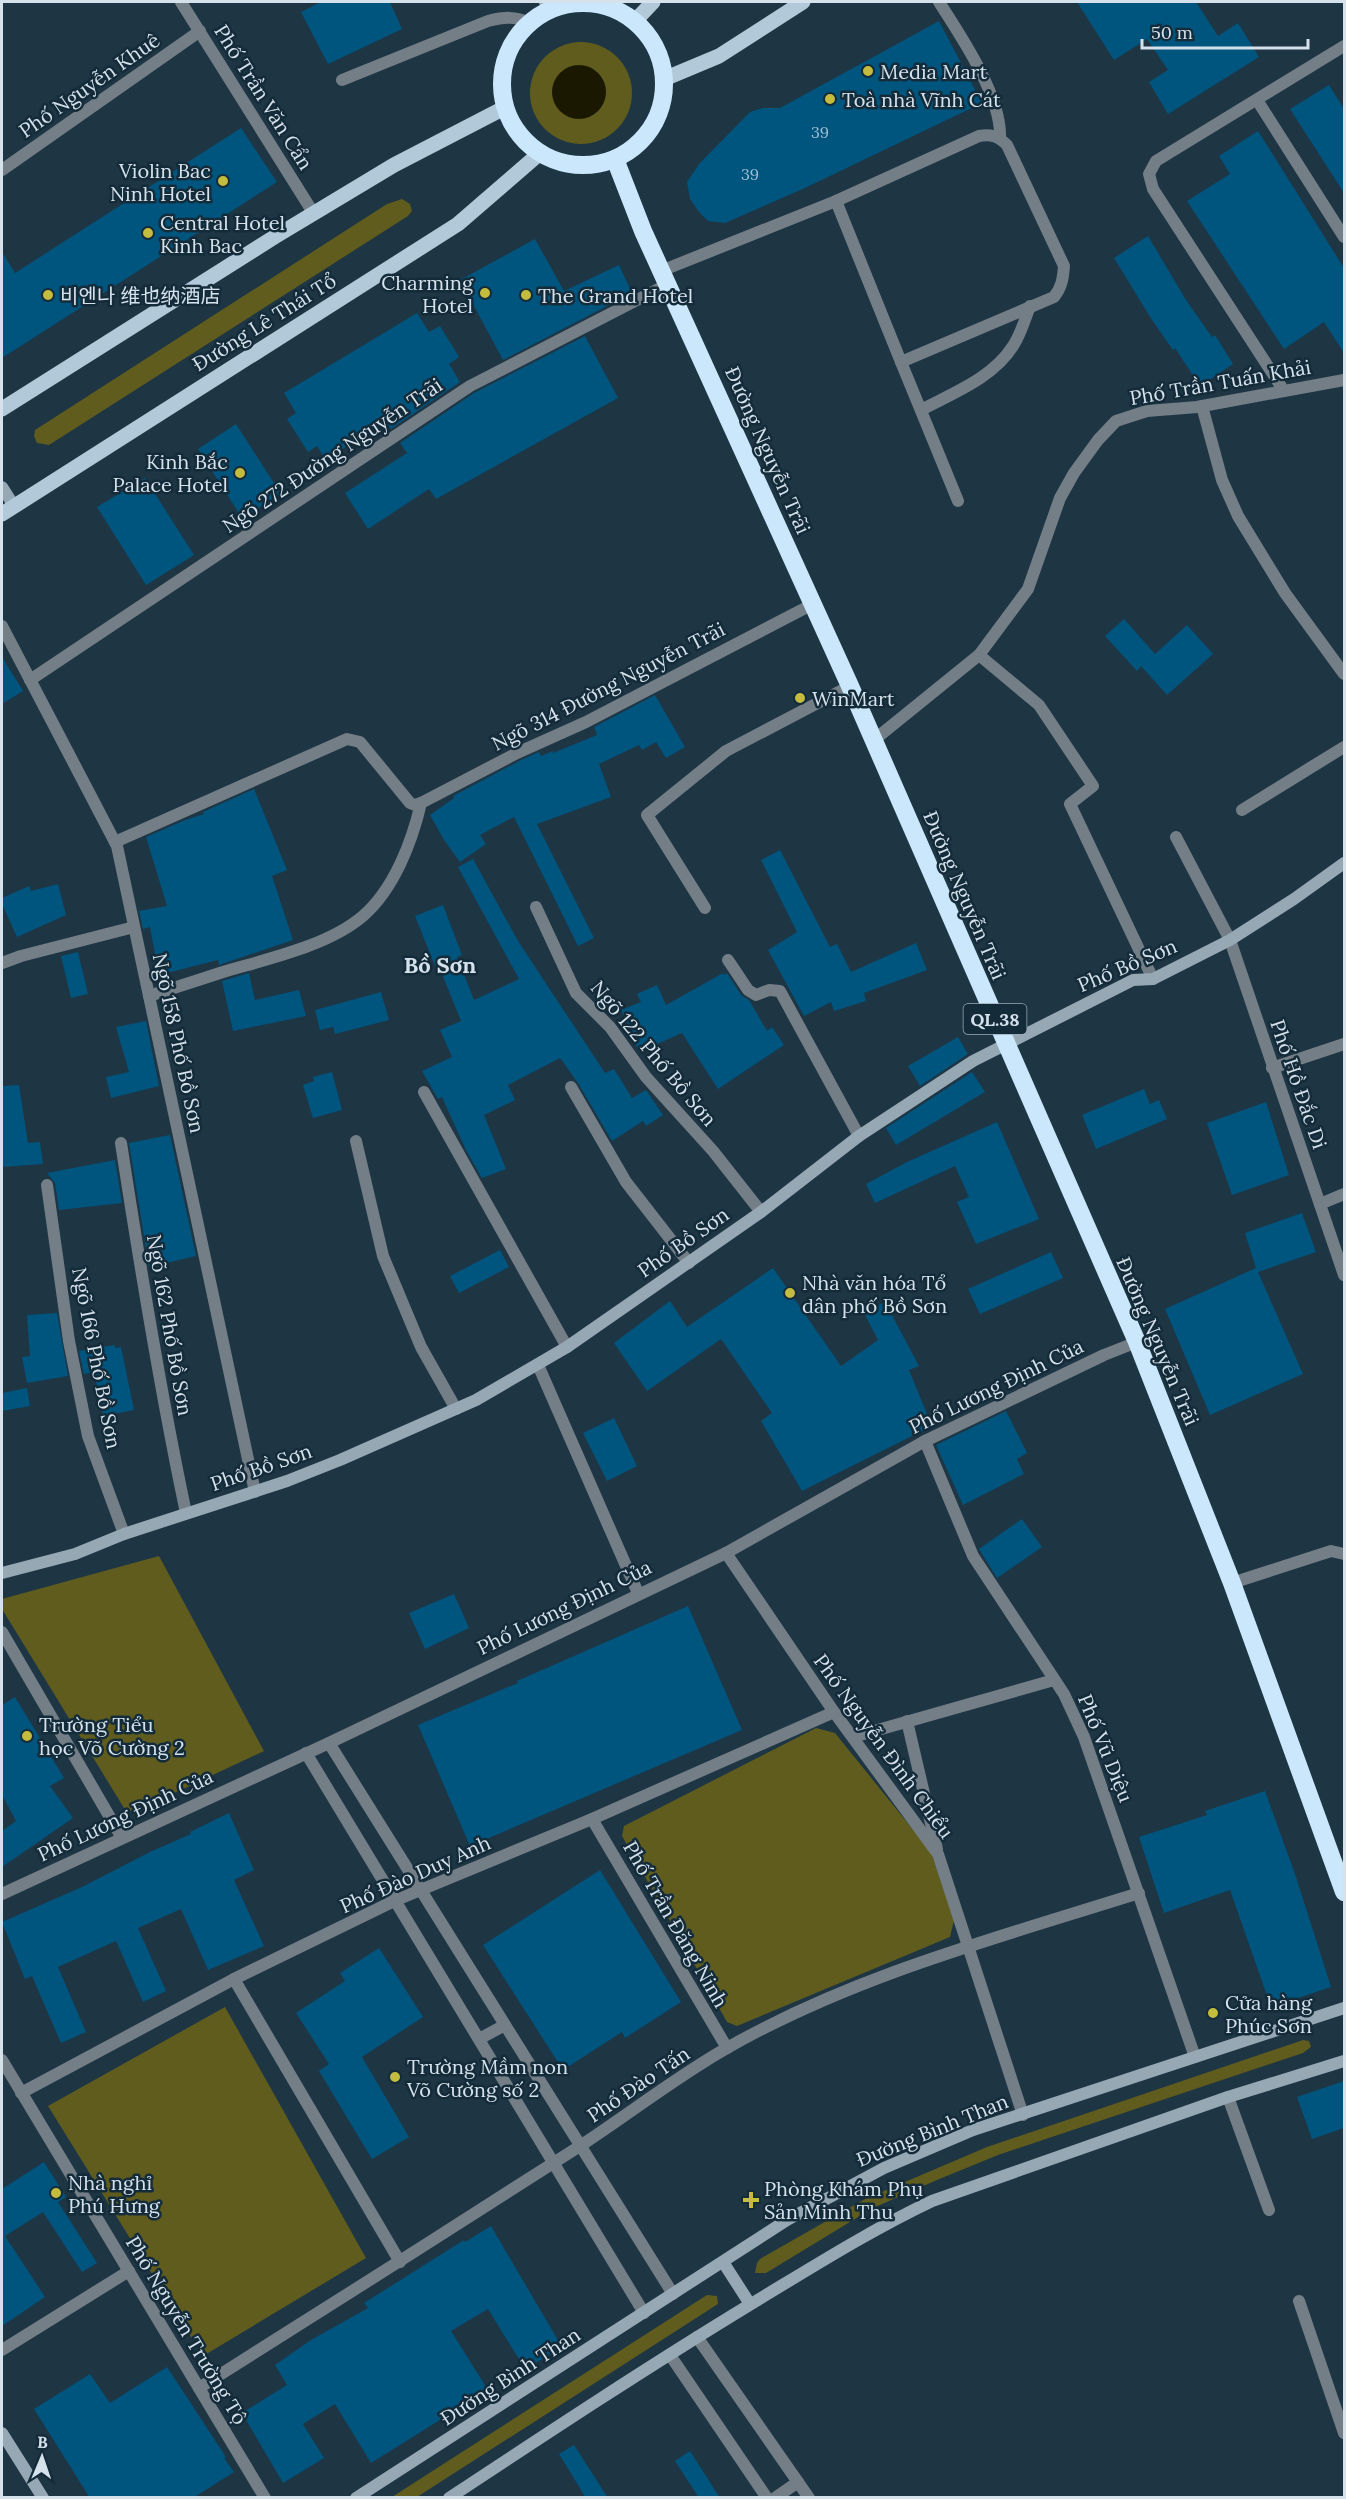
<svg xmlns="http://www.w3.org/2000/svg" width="1346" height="2499" viewBox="0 0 1346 2499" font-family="Lora,'Noto Sans SC','Noto Sans KR',serif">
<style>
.green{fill:#5f5c1e}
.water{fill:#1a1800}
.building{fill:#00557f}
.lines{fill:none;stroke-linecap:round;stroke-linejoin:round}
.street{stroke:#737e86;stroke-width:12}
.secondary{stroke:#97a8b5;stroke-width:12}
.primary{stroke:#b2c9d9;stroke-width:15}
.highway{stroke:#cbe7fb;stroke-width:18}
.poi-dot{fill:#c4bc3e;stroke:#142b3a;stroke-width:2}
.labels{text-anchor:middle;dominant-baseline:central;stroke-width:5;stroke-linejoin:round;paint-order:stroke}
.number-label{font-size:16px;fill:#a0bfd1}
.shield{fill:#142b3a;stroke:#9babb7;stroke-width:1.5}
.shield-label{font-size:18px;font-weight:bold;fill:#d5e2ec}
.poi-label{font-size:20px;fill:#d5e2ec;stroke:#142b3a;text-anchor:start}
.street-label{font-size:20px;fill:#d5e2ec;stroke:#142b3a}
.quarter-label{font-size:22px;font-weight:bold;fill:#d5e2ec;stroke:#142b3a}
</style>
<rect width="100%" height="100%" fill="#1e3544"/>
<g class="green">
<circle cx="581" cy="93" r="51"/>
<polygon points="402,199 410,204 412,211 408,216 49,445 37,443 34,436 35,430 387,204"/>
<polygon points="159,1556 264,1751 138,1810 130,1811 124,1808 2,1609 2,1599"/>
<polygon points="816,1728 835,1733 931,1852 954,1920 950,1937 737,2026 727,2022 622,1836 624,1826"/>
<polygon points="225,2007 366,2258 203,2356 48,2106"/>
<polygon points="1303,2040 1309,2041 1311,2047 1303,2053 998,2155 937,2180 873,2208 766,2273 755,2273 757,2263 760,2259 865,2199 987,2147"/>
<polygon points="707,2295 717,2296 718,2304 417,2497 392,2497"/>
</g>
<circle class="water" cx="579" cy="92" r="27"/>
<g class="building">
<polygon points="321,2 390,2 402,29 328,64 301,12"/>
<polygon points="1077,2 1196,2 1218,36 1238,23 1259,57 1168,114 1149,82 1168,70 1147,39 1114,60"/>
<polygon points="939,21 982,103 805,188 725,223 708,221 699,212 690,199 687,182 699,164 750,112 763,108 780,108"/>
<polygon points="1329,85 1344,109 1344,193 1290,109"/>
<polygon points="241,128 277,182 2,358 2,252 15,273"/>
<polygon points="1258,131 1344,268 1344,353 1324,322 1284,349 1187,201 1230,174 1219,156"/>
<polygon points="1148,236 1186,300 1212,337 1215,335 1233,364 1200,386 1175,348 1173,350 1152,320 1114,258"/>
<polygon points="535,239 564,291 619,265 632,293 503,360 460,280"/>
<polygon points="417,313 429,332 440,326 459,357 449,364 460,382 391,429 387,423 325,459 317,446 308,452 287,419 296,413 284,393"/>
<polygon points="585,336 618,398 436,499 429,489 368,529 345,493 407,453 400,443 474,393"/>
<polygon points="236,424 281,494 242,518 198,449"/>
<polygon points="145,478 194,555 146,585 97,507"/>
<polygon points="1124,619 1155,654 1187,625 1213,654 1167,695 1141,666 1137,671 1105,636"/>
<polygon points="2,657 23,691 2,704"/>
<polygon points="655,695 685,747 666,758 656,742 642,750 639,745 599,764 611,797 537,824 594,938 578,946 514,817 480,835 486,844 460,862 444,840 430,815 454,798 453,796 521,760 539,752 541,756 553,751 553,753 597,735 594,727"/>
<polygon points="254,789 287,870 272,876 293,940 219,965 218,960 159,975 150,927 143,929 139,911 167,906 146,837 185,820 204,814 203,812"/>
<polygon points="780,850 830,947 837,944 851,972 916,943 927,970 864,993 866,1001 834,1011 831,1002 804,1016 768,950 797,932 761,860"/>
<polygon points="473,859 518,941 605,1073 614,1069 632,1098 646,1090 663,1115 646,1126 643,1121 612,1141 578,1083 560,1058 508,1085 515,1100 484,1115 506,1169 482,1178 466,1150 442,1097 438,1099 422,1071 452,1057 440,1030 461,1021 438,964 435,966 415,916 443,905 462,955 457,957 474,1000 519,979 458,867"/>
<polygon points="58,884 66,915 17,937 2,904 2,898 29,886 31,891"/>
<polygon points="78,952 88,994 71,998 61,956"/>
<polygon points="249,973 255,1000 299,990 306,1016 233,1031 222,981"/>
<polygon points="723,973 724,975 727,973 741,995 749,1000 767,1031 772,1027 784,1045 718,1089 682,1033 639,1052 621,1010 641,1002 637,994 657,985 666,1005"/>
<polygon points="381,992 389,1020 335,1034 333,1027 320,1030 315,1010"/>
<polygon points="146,1021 159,1086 111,1098 106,1077 129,1072 116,1027"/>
<polygon points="958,1037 968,1054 920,1086 908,1066"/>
<polygon points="332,1072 342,1110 313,1118 303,1085 314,1081 313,1077"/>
<polygon points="972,1072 985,1092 896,1145 886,1128"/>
<polygon points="19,1085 28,1143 40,1142 43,1164 2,1167 2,1086"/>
<polygon points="1144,1089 1150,1104 1159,1100 1167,1119 1096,1149 1082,1115"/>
<polygon points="1266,1102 1289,1175 1232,1195 1207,1123"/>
<polygon points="997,1122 1039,1219 976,1244 957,1202 969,1197 955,1166 875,1203 866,1184 907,1162"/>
<polygon points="170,1135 196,1256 149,1267 129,1143"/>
<polygon points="115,1160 122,1203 59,1210 55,1183 47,1173"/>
<polygon points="1302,1213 1316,1252 1258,1272 1303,1374 1210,1415 1165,1309 1256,1268 1245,1233"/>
<polygon points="500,1250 509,1267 459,1293 450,1276"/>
<polygon points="1051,1252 1063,1278 980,1314 968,1289"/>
<polygon points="773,1268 841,1366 878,1340 864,1313 885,1302 919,1366 909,1370 932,1426 802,1491 761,1421 772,1413 721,1339 647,1391 614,1343 670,1301 687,1327"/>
<polygon points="57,1313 68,1376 27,1383 22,1357 30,1356 27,1315"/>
<polygon points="115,1345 115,1348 121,1347 134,1410 103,1416 94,1372 84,1374 79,1351"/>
<polygon points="27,1388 30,1406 2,1411 2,1393"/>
<polygon points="1006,1411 1027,1453 1017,1459 1024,1474 963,1505 936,1445"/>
<polygon points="614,1418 637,1466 607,1481 583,1433"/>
<polygon points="1022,1519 1042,1547 997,1578 979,1549"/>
<polygon points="454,1594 469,1628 425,1649 409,1613"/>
<polygon points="688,1606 742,1730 470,1846 418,1725 518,1683 517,1681"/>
<polygon points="15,1697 64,1778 50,1786 73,1818 2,1867 2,1831 16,1821 2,1795 2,1705"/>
<polygon points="1265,1791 1296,1877 1331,1987 1271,2007 1230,1890 1164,1913 1139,1837 1207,1815 1205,1811"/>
<polygon points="229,1813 254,1870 234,1880 264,1946 208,1970 181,1909 138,1928 166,1991 143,2002 116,1941 58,1967 86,2032 61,2043 32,1976 25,1979 2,1922 82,1887 150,1852 191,1834 190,1832"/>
<polygon points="600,1870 681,2002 625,2038 622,2032 563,2070 483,1945"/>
<polygon points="379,1948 423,2017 362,2057 409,2137 372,2159 319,2071 329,2064 296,2013 345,1981 340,1973"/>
<polygon points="1344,2081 1344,2128 1312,2139 1297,2097"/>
<polygon points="44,2162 66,2197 58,2202 97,2263 82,2272 43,2212 5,2236 45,2297 2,2326 2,2189"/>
<polygon points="491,2226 562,2347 525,2369 488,2309 451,2331 488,2390 371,2463 335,2404 303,2424 324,2458 283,2483 242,2413 287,2385 275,2365 311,2340 368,2308 364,2303 464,2240 465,2242"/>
<polygon points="167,2367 226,2457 224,2458 234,2472 193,2498 90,2498 34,2409 90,2374 110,2403"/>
<polygon points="574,2445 608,2498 586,2498 559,2454"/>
<polygon points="690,2451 720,2498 699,2498 675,2461"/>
</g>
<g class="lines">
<g class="street">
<polyline points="181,2 314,214"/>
<path d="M 939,2 C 961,36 1002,97 1000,138"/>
<path d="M 342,80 L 488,21 C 504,17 515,16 530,23"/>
<polyline points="1257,100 1344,237"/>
<polyline points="2,170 200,31"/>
<polyline points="836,201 901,362"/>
<path d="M 661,271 L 836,201 L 979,136 C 991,134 998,136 1007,145 L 1064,266 C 1063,278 1062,287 1054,297 L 901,362 L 958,501"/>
<polyline points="1284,391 1153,189 1149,174 1156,161 1344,46"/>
<polyline points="1202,406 1222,480 1238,516 1285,593 1344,674"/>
<path d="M 921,410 C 953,393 993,378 1013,346 C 1021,334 1025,319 1030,306"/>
<polyline points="2,626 117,846 255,1492"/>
<polyline points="979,655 1039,705 1093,786 1070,804 1153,979"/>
<polyline points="30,680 470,386 668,284"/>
<polyline points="874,740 979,655 1028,589 1060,498 1074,473 1098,440 1116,421 1147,411 1197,407 1344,380"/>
<polyline points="1242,810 1344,747"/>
<polyline points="1176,837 1230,940 1344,1275"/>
<polyline points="115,842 347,739 360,742 410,803 415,805 421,803 517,753 586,722 813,604"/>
<polyline points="536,907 576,993 610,1027 646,1077 713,1151 761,1212"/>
<polyline points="705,908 647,815 726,751 850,686"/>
<polyline points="728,960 748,990 756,995 769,990 780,991 859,1136"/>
<polyline points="2,963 21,956 134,927"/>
<path d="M 149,996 C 174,988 198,980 223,972 C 267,959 328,946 363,916 C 394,889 412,842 421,803"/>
<polyline points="1272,1068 1344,1044"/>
<polyline points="571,1087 626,1182 689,1263"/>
<polyline points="424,1092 567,1347"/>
<polyline points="356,1141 383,1256 421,1347 456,1409"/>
<path d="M 121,1143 C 140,1267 160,1390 186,1513"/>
<polyline points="47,1185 69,1341 88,1436 124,1534"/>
<polyline points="1320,1204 1344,1194"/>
<polyline points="538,1365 638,1593"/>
<polyline points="925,1441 973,1556 1064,1694 1084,1737 1195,2057"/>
<polyline points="726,1553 834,1712 938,1854 1023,2115"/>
<polyline points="1232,1583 1331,1551 1344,1554"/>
<polyline points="2,1632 122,1838"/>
<polyline points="907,1721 937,1849"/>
<polyline points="853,1737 1054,1680"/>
<polyline points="329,1743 673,2294"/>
<polyline points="306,1753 644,2313"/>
<polyline points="592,1819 727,2048"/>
<polyline points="2,1894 329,1743 726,1553 925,1441 1104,1355 1137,1342"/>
<polyline points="234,1979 400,2262"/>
<polyline points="479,2039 505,2025"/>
<polyline points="2,2060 265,2498"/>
<polyline points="21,2093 234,1979 394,1901 592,1819 834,1712"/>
<polyline points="1228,2097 1269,2210"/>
<polyline points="1299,2301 1344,2433"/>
<polyline points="697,2337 809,2498"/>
<polyline points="2,2350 129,2271"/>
<polyline points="670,2355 767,2498"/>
<path d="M 199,2388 C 327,2308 453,2227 580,2146 C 629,2114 676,2077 727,2048 C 855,1975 1000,1937 1139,1893"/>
<polyline points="775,2498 798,2482"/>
</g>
<g class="secondary">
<polyline points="545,2 550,11"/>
<polyline points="2,487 14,506"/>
<polyline points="2,1573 75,1554 124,1534 287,1481 340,1460 476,1400 567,1347 761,1212 859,1136 973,1061 1133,980 1153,979 1230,940 1294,899 1344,863"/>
<polyline points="723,2262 750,2304"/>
<polyline points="2,2433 43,2498"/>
<polyline points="356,2498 787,2220 884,2168 973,2130 1344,2008"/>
<path d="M 449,2498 C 549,2432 649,2366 751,2304 C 811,2268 869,2231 932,2201 L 1228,2097 L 1344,2061"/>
</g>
<g class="primary">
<polyline points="634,22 653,2"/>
<polyline points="664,79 719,56 803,2"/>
<polyline points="2,409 276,236 394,165 506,107"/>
<polyline points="2,514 458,224 540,153"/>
</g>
<g class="highway">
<circle cx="583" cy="84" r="81"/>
<polyline points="615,159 643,231 850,686 1137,1342 1232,1583 1344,1892"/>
</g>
</g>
<g class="poi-dot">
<circle cx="868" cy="71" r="6"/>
<circle cx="830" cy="99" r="6"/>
<circle cx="223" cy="181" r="6"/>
<circle cx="148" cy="233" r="6"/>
<circle cx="485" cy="293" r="6"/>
<circle cx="48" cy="295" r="6"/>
<circle cx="526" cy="295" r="6"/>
<circle cx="240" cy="473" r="6"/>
<circle cx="800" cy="698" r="6"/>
<circle cx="790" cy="1293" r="6"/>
<circle cx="27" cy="1736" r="6"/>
<circle cx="1213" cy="2013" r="6"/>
<circle cx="395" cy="2077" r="6"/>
<circle cx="56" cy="2193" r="6"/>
<path d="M748 2191h6v6h6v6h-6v6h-6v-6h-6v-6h6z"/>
</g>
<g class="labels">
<g class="number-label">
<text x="820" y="132">39</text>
<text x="750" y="174">39</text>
</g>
<rect class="shield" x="963.5" y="1004" width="63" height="30" rx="4.5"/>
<g class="shield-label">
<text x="995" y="1019">QL.38</text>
</g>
<g class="poi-label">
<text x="880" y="71">Media Mart</text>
<text x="842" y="99">Toà nhà Vĩnh Cát</text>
<text x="211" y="170" text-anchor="end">Violin Bac<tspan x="211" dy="23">Ninh Hotel</tspan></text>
<text x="160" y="222">Central Hotel<tspan x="160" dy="23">Kinh Bac</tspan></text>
<text x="473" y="282" text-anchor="end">Charming<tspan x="473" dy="23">Hotel</tspan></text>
<text x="60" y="295">비엔나 维也纳酒店</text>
<text x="538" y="295">The Grand Hotel</text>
<text x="228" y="461" text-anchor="end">Kinh Bắc<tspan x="228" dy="23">Palace Hotel</tspan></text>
<text x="812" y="698">WinMart</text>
<text x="802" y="1282">Nhà văn hóa Tổ<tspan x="802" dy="23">dân phố Bồ Sơn</tspan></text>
<text x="39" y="1724">Trường Tiểu<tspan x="39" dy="23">học Võ Cường 2</tspan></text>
<text x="1225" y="2002">Cửa hàng<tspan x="1225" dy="23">Phúc Sơn</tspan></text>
<text x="407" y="2066">Trường Mầm non<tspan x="407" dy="23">Võ Cường số 2</tspan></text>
<text x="68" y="2182">Nhà nghỉ<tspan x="68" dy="23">Phú Hưng</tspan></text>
<text x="764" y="2188">Phòng Khám Phụ<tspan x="764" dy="23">Sản Minh Thu</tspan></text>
</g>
<g class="street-label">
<text transform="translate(89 85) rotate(-35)">Phố Nguyễn Khuê</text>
<text transform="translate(264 97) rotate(58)">Phố Trần Văn Cẩn</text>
<text transform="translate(264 322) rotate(-32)">Đường Lê Thái Tổ</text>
<text transform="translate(1220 382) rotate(-10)">Phố Trần Tuấn Khải</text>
<text transform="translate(768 450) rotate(66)">Đường Nguyễn Trãi</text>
<text transform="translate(332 455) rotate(-34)">Ngõ 272 Đường Nguyễn Trãi</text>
<text transform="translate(608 686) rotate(-27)">Ngõ 314 Đường Nguyễn Trãi</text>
<text transform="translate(965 895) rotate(67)">Đường Nguyễn Trãi</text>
<text transform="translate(1127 965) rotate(-23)">Phố Bồ Sơn</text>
<text transform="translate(179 1043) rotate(78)">Ngõ 158 Phố Bồ Sơn</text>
<text transform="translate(654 1053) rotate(50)">Ngõ 122 Phố Bồ Sơn</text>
<text transform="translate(1299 1084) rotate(71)">Phố Hồ Đắc Di</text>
<text transform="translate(683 1242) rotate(-35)">Phố Bồ Sơn</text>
<text transform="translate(170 1325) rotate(80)">Ngõ 162 Phố Bồ Sơn</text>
<text transform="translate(1158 1341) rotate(67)">Đường Nguyễn Trãi</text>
<text transform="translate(97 1358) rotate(79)">Ngõ 166 Phố Bồ Sơn</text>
<text transform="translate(996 1386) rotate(-26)">Phố Lương Định Của</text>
<text transform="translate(261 1467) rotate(-19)">Phố Bồ Sơn</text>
<text transform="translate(564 1607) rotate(-26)">Phố Lương Định Của</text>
<text transform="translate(884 1746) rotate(54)">Phố Nguyễn Đình Chiểu</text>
<text transform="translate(1106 1748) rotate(68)">Phố Vũ Diệu</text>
<text transform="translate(125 1815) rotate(-25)">Phố Lương Định Của</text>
<text transform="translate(415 1874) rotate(-24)">Phố Đào Duy Anh</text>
<text transform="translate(676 1924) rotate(60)">Phố Trần Đăng Ninh</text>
<text transform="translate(638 2084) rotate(-34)">Phố Đào Tấn</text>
<text transform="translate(932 2130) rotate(-22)">Đường Bình Than</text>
<text transform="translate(187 2330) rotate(59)">Phố Nguyễn Trường Tộ</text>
<text transform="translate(510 2376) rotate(-33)">Đường Bình Than</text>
</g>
<g class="quarter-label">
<text x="440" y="965">Bồ Sơn</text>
</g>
</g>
<rect width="1346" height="2499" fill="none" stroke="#d5e2ec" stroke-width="6"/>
<g transform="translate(42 2457) rotate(2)" stroke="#142b3a" stroke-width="4.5" paint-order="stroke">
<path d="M0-4.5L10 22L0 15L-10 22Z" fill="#d5e2ec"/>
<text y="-9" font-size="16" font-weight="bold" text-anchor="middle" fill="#d5e2ec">B</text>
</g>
<path d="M1142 39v9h166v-9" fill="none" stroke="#d5e2ec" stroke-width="3"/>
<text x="1151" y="39" font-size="18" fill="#d5e2ec" stroke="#142b3a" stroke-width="4.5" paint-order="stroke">50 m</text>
</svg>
